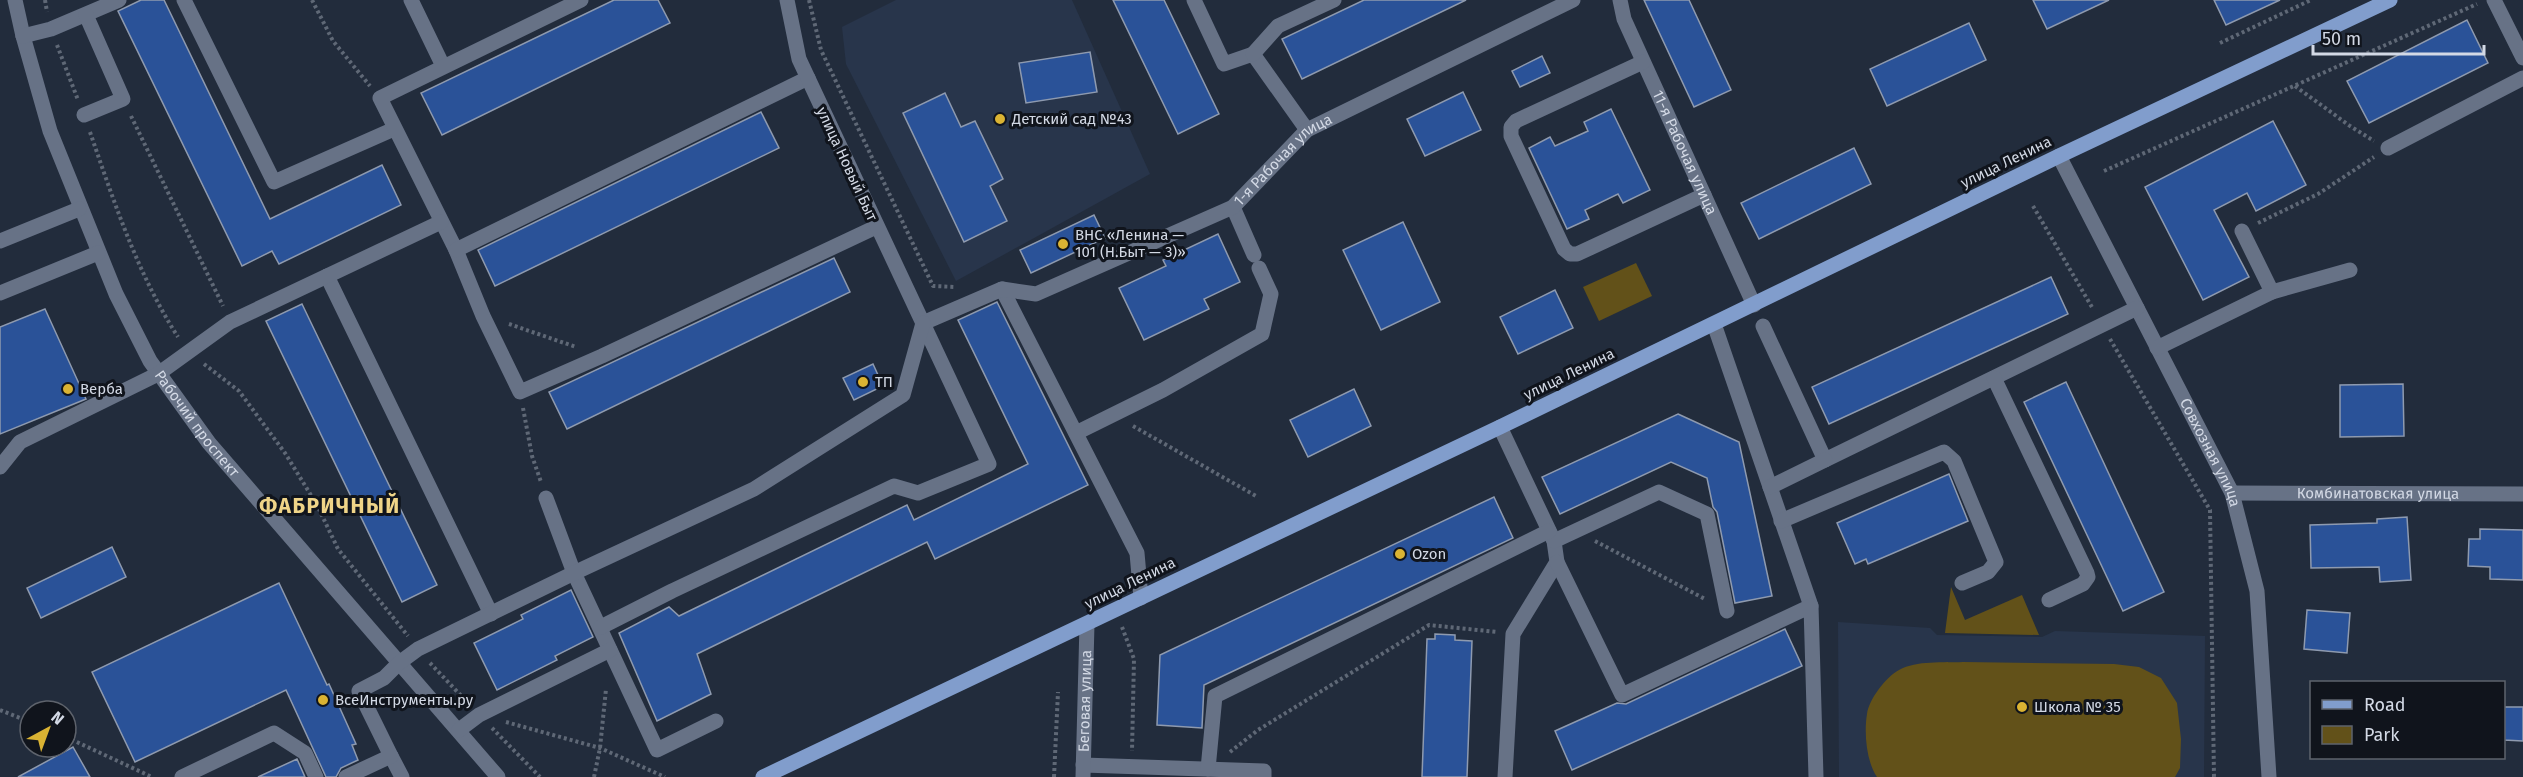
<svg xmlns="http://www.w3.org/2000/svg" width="2523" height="777" viewBox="0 0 2523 777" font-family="'Fira Sans',sans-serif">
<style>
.built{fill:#28354b}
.green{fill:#625119}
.building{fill:#2a5298;stroke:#8e9aaf;stroke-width:1.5}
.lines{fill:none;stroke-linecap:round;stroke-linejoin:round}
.path{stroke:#5f6876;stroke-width:4;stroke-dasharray:3 3;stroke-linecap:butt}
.minor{stroke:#677286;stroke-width:15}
.major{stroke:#819dcc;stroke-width:15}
.poi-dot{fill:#dab333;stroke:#10141c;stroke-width:2}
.labels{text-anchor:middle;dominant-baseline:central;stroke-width:6;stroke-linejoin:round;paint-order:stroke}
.poi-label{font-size:15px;fill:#d3d9e5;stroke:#10141c;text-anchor:start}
.street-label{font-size:15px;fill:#d3d9e5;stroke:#10141c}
.district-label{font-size:21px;font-weight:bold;letter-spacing:1.5px;fill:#efd488;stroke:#10141c}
</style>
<rect width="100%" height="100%" fill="#222c3c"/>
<g class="built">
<polygon points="896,0 1072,0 1150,174 956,281 846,64 842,27"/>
<polygon points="1838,622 1930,628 1937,635 2042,637 2055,631 2205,636 2204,777 1839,777"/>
</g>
<g class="green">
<polygon points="1636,263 1652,296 1599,321 1583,287"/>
<polygon points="1951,587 1965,620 2022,595 2039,635 1945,633"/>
<path d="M 1963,662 L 2114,664 L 2139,667 L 2161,678 L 2177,703 L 2181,739 L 2180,768 L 2175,777 L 1877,777 C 1866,761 1864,732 1867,714 C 1869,699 1886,677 1899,670 C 1917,660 1943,663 1963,662 Z"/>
</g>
<g class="building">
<polygon points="141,0 164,0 270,219 382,165 401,205 279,264 272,251 242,266 118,11"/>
<polygon points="614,0 658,0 670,23 442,135 421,93"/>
<polygon points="1113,0 1164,0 1219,114 1178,134"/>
<polygon points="1364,0 1466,0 1302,79 1282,39"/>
<polygon points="1644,0 1689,0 1731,90 1694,107"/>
<polygon points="2033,0 2109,0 2047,29"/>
<polygon points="2214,0 2280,0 2226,25"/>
<polygon points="2467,20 2488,63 2369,123 2347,81"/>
<polygon points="1969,23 1986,60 1887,106 1870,69"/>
<polygon points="1090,52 1097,92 1026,103 1019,63"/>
<polygon points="1542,56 1550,73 1520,87 1512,71"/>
<polygon points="1463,92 1481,130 1425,156 1407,119"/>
<polygon points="945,93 961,127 975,121 1003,179 990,186 1007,221 964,242 903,113"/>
<polygon points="1611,109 1650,190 1623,203 1618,194 1585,210 1589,219 1567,229 1529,148 1550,137 1555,146 1588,131 1584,122"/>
<polygon points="761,112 779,148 495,286 478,250"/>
<polygon points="2273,121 2306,185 2256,211 2247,193 2214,210 2249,277 2203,300 2145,187"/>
<polygon points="1854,148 1871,184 1759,239 1741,203"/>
<polygon points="1094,215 1105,238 1031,273 1020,250"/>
<polygon points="1403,222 1440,302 1381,330 1343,250"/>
<polygon points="1218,234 1240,282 1204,299 1209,309 1144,340 1119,288 1166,266 1163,260"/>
<polygon points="834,258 850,292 567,429 549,392"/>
<polygon points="2051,277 2068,314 1829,424 1812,387"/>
<polygon points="1555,290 1573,328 1518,354 1500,317"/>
<polygon points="997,302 1088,485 935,559 927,542 697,654 711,694 657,721 619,633 669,607 679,616 907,505 914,520 1028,464 958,320"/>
<polygon points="302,304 437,585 402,602 266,321"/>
<polygon points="45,309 86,399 0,434 0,327"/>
<polygon points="873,364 883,386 854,400 843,378"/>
<polygon points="2066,382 2164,592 2123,611 2024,402"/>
<polygon points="2403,384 2404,436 2340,437 2340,385"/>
<polygon points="1354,389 1371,426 1308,457 1290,420"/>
<polygon points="1678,414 1739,442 1772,596 1735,603 1717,512 1713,507 1707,478 1671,462 1560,514 1542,477"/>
<polygon points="1949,474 1968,521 1868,564 1866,559 1855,564 1837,523"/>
<polygon points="1494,497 1513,538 1204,685 1202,728 1157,725 1160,655"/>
<polygon points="2407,517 2411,580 2380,582 2379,567 2311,568 2310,525 2377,523 2377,519"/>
<polygon points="2480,529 2523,530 2523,580 2490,579 2490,567 2468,566 2469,539 2480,539"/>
<polygon points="112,547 126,577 41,618 27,588"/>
<polygon points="279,583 327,685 329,684 356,744 352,745 358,760 341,768 336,777 326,777 286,690 135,762 92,672"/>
<polygon points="571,590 593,637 555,656 557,660 497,690 474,643 523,619 521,615"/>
<polygon points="2307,610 2350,613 2347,653 2304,649"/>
<polygon points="1785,629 1802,666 1572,770 1555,731 1617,703 1626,704"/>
<polygon points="1435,634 1455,635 1455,640 1472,641 1467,777 1422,777 1427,639 1435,639"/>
<polygon points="2504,707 2523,707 2523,741 2504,740"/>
<polygon points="73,747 90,777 18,777"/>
<polygon points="297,759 305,777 258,777"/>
</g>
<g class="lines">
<g class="path">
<polyline points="45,0 47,12"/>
<polyline points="312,0 333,41 370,86"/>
<polyline points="809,0 821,50 933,286 956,287"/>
<polyline points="2220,43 2311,0"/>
<polyline points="57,45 78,100"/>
<polyline points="2295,86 2350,126 2374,141"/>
<polyline points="131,116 223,306"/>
<path d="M 90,132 C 114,202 138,275 178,337"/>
<polyline points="2104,171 2477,4"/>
<polyline points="2033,206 2093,309"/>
<polyline points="2258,223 2318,194 2374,157"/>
<polyline points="509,324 576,347"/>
<polyline points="2110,339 2210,510 2214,777"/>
<polyline points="204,364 239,391 285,453 317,505 338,549 408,636"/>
<polyline points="523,408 532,456 541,482"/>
<polyline points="1133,426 1256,496"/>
<polyline points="1595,541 1705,599"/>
<polyline points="1122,627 1134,659 1132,751"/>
<polyline points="430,663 468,703"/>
<polyline points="0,710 30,722"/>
<polyline points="506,722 600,748 665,777"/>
<polyline points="492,728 540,777"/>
<polyline points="66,737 152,777"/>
<polyline points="1230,752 1258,730 1429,625 1497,632"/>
<polyline points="594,777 600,748 606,689"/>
<polyline points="1054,777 1058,692"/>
</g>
<g class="minor">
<path id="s1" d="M 15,0 L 23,36 L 50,131 L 116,294 L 150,361 L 209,443 L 498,777"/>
<polyline points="184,0 274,182 394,129"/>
<polyline points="411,0 443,66"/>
<polyline points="581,0 380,98 456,250 483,316 520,392 602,356 876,227"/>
<polyline points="1194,0 1224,64 1253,54 1307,130"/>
<path id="s2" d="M 1620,0 L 1624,19 L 1754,305"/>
<polyline points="2494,0 2523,58"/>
<polyline points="23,36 51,29 119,0"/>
<polyline points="1253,54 1278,26 1334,0"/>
<polyline points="1643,62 1516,121 1511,127 1511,136 1564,249 1570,254 1577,254 1704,195"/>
<polyline points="84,115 123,99 86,15"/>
<polyline points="2388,148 2523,78"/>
<path id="s3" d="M 2059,156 L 2232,493 L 2257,591 L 2269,777"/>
<polyline points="1233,207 1254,255"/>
<polyline points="0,241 79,209"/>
<polyline points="456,250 808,78"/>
<polyline points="327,276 491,614"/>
<polyline points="1002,289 1137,553 1141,598"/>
<polyline points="2272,292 2350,270"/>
<polyline points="0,293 98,253"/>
<path id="s4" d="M 923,323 L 1002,289 L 1036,294 L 1233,207 L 1307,130 L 1573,0"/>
<polyline points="1714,324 1811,606"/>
<polyline points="1763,326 1825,460 2137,308"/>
<polyline points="2157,348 2272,292 2242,231"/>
<polyline points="1994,378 2087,573 2088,577 2083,584 2049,600"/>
<polyline points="1500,427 1554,541 1557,562 1513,634 1505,777"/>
<polyline points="1076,433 1163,390 1262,334 1271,294 1259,268"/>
<polyline points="0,467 20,442 158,374 230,322 441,222"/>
<polyline points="1770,487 1825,460"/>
<path id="s5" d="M 2232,493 L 2523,494"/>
<polyline points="546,498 574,573 657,750 716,721"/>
<polyline points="1781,521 1944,452 1954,461 1996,562 1988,572 1962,583"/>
<polyline points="1554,541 1659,492 1707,514 1727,611"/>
<polyline points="1557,562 1622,695 1811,606 1816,777"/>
<polyline points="601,627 672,591 894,486 918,493 989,464 799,59 787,0"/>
<polyline points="459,730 479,715 610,650"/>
<polyline points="391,756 402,777"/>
<polyline points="1083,765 1264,771 1264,777"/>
<polyline points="1208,769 1215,696 1549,531"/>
<polyline points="182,777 274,733 305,753 316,777"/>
<polyline points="346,777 391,756 359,691 384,678 399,663 418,649 574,573 754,489 903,395 923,323"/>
<path id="s6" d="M 1083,777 L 1087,624"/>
</g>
<polyline class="major" points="763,777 1500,427 2059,156 2390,0"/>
</g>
<g class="poi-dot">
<circle cx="1000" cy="119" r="6"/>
<circle cx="1063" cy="244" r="6"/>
<circle cx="863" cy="382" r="6"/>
<circle cx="68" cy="389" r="6"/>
<circle cx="1400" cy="554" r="6"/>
<circle cx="323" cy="700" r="6"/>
<circle cx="2022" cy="707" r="6"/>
</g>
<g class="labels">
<g class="poi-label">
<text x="1012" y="119">Детский сад №43</text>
<text x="1075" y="235">ВНС «Ленина —<tspan x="1075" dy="17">101 (Н.Быт — 3)»</tspan></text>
<text x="875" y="382">ТП</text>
<text x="80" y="389">Верба</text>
<text x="1412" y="554">Ozon</text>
<text x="335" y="700">ВсеИнструменты.ру</text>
<text x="2034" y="707">Школа № 35</text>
</g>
<g class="street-label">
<text stroke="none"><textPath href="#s2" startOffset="166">11-я Рабочая улица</textPath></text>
<text stroke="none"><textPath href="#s4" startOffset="405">1-я Рабочая улица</textPath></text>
<text transform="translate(2006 162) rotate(-26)">улица Ленина</text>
<text transform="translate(847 164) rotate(65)">улица Новый Быт</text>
<text transform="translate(1569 374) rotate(-26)">улица Ленина</text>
<text stroke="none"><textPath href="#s1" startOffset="465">Рабочий проспект</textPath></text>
<text stroke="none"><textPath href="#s3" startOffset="333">Совхозная улица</textPath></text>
<text stroke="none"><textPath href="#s5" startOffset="146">Комбинатовская улица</textPath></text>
<text transform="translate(1130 583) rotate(-26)">улица Ленина</text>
<text stroke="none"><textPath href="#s6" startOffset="76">Беговая улица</textPath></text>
</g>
<g class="district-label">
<text x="330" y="506">ФАБРИЧНЫЙ</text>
</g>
</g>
<rect x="2310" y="681" width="195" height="78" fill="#10141c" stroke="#5e636c" stroke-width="1.5"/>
<rect x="2322" y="700" width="30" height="9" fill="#819dcc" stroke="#5e636c" stroke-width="1.5"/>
<text x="2364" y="711" font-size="18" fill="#d3d9e5">Road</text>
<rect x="2322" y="726" width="30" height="18" fill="#625119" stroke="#5e636c" stroke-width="1.5"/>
<text x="2364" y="741" font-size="18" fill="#d3d9e5">Park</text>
<g transform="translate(48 729) rotate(41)"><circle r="28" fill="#10141c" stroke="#5e636c" stroke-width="1.5"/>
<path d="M0-4.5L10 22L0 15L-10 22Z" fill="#dab333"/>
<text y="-9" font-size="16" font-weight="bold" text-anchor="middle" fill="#d3d9e5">N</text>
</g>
<path d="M2313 45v9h171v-9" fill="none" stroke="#d3d9e5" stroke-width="3"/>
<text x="2322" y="45" font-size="18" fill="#d3d9e5" stroke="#10141c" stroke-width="4.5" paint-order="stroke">50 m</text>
</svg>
